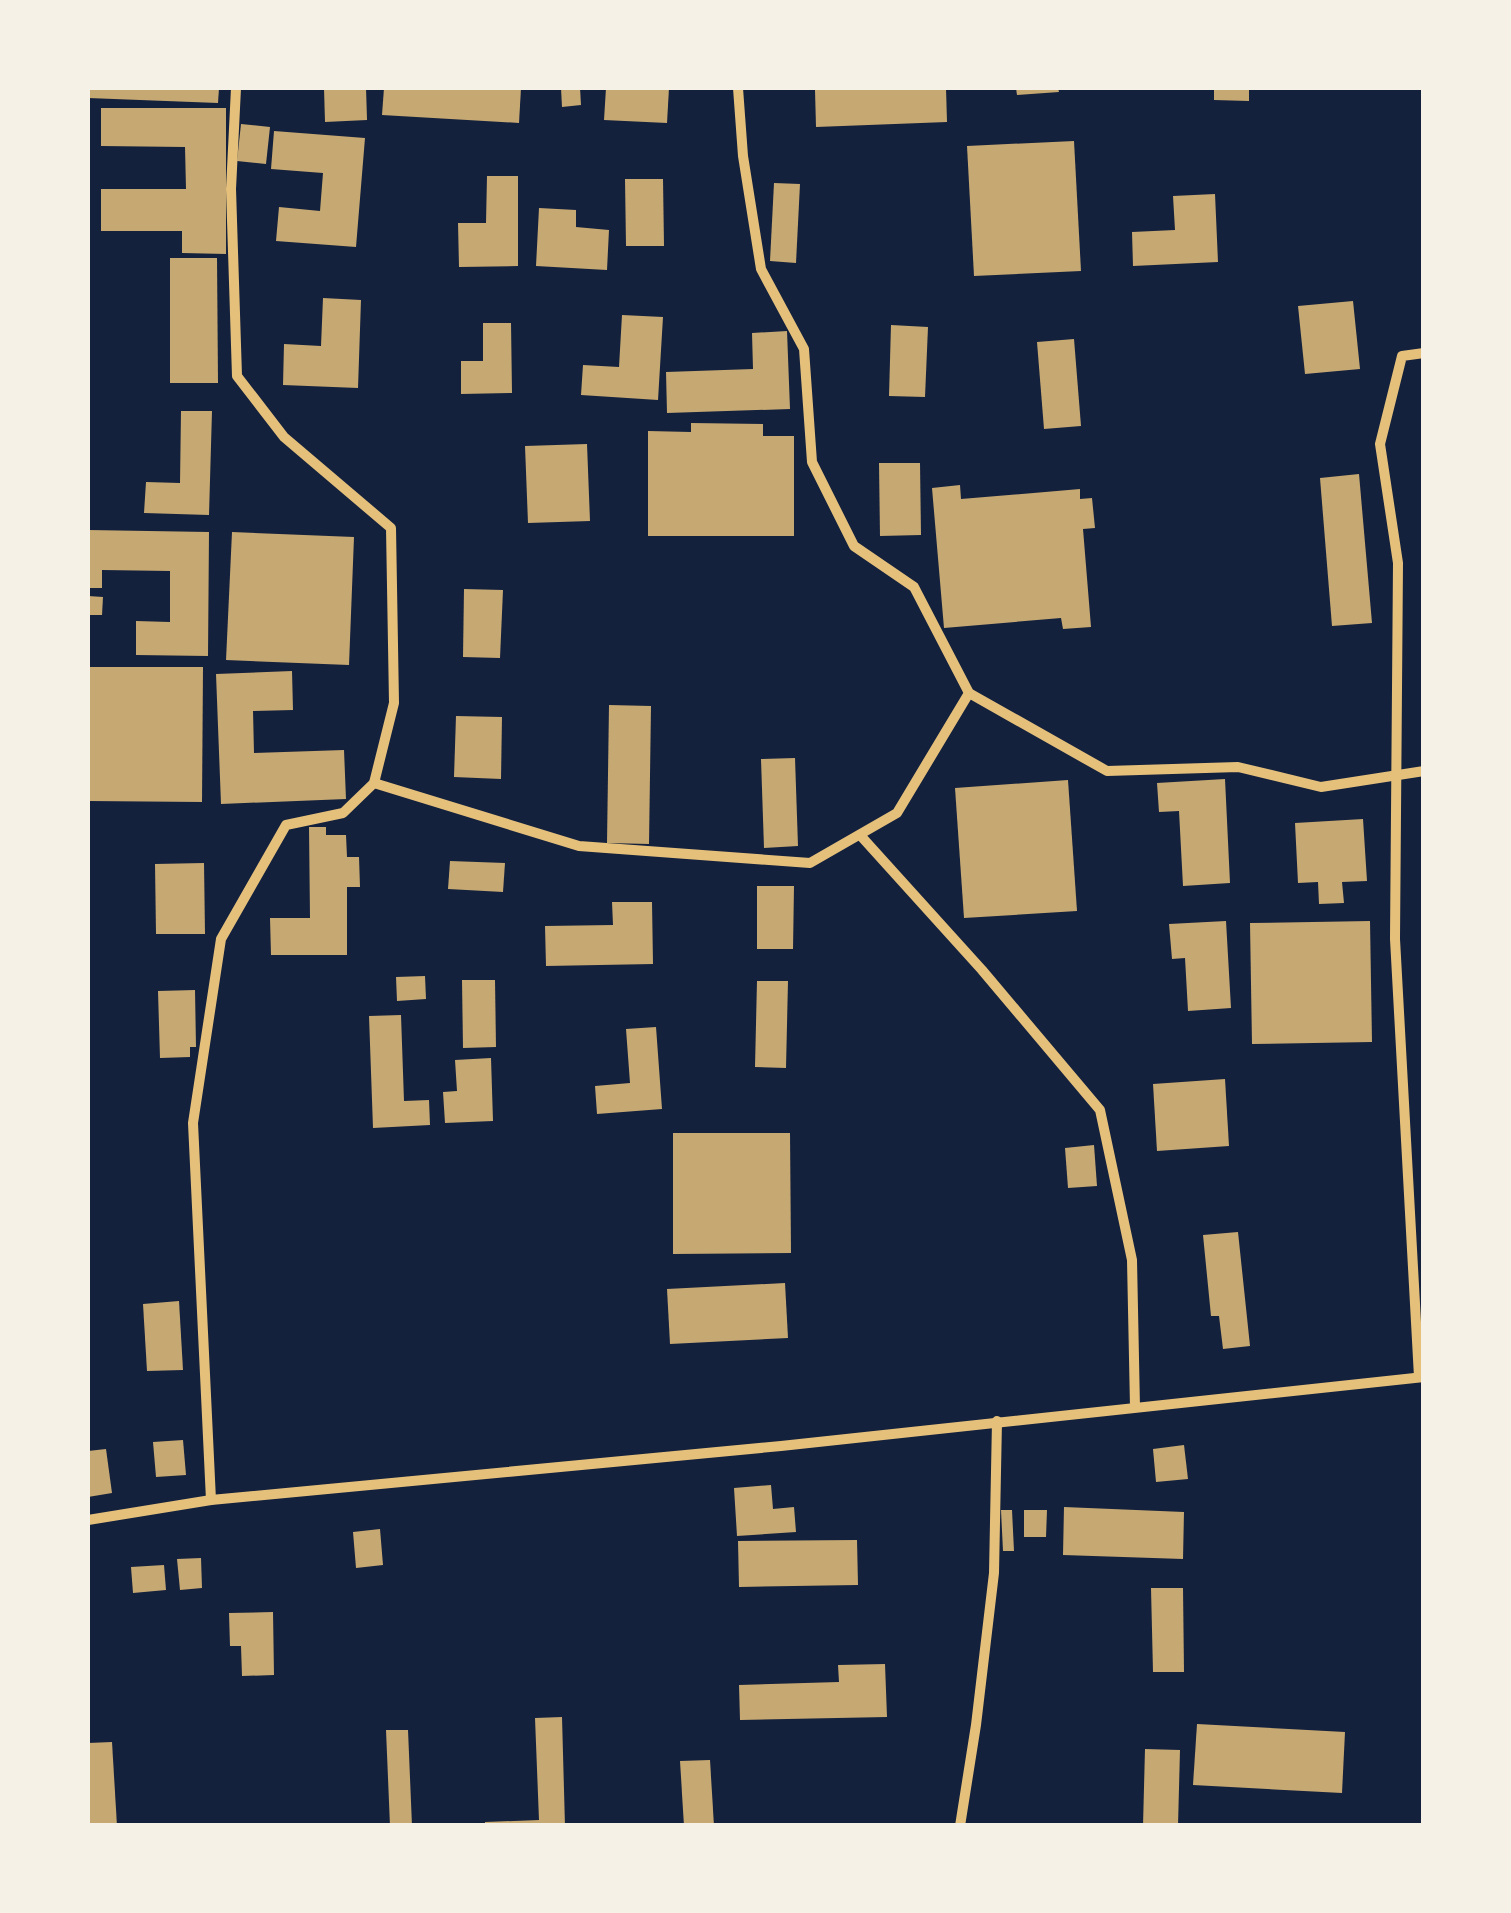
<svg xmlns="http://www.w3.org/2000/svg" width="1511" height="1913" viewBox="0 0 1511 1913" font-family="'Titillium Web',sans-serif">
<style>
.building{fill:#c6a872}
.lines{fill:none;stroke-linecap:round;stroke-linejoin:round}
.minor{stroke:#e5c07b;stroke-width:10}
</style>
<rect width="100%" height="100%" fill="#14213d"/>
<g class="building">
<polygon points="88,88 219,88 218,103 88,98"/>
<polygon points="324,88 366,88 367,120 325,122"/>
<polygon points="384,88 521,88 519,123 382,115"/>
<polygon points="561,88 580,88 581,105 562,107"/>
<polygon points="606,88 669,88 667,123 604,120"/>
<polygon points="839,88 946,88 947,122 816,127 815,90"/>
<polygon points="1016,88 1058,88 1059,92 1017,95"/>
<polygon points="1214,88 1249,88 1249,101 1214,100"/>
<polygon points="101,108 226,108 226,254 182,253 182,231 101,231 101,189 186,189 185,147 101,146"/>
<polygon points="241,124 270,127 266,164 237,161"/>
<polygon points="274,131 365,138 356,247 276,241 279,207 320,211 323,173 271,169"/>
<polygon points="1074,141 1081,271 974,276 967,146"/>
<polygon points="487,176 518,176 518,266 459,267 458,223 486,223"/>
<polygon points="625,179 663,179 664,246 626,246"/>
<polygon points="774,183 800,184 796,263 770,261"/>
<polygon points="1215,194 1218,262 1133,266 1132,232 1175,230 1173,196"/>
<polygon points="539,208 576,210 576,227 609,230 607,270 536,266"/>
<polygon points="170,258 217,258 218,383 170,383"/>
<polygon points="323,298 361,300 358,388 283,385 284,344 321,346"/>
<polygon points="1353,301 1360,369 1305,374 1298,306"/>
<polygon points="622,315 663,317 658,400 581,395 583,365 619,367"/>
<polygon points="483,323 511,323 512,393 461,394 461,361 483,361"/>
<polygon points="891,325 928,327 925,397 889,396"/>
<polygon points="787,331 790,409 667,413 666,372 753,369 752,333"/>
<polygon points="1074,339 1081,426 1044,429 1037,342"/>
<polygon points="181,411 212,411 209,515 144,513 146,482 180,483"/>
<polygon points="691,423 763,424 763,436 794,436 794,536 648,536 648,431 691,432"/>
<polygon points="587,444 590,521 528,523 525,446"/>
<polygon points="879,463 920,463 921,535 880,536"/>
<polygon points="1359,474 1372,623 1332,626 1320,478"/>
<polygon points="960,485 961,499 1080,489 1080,499 1092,498 1095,528 1083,529 1091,627 1063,629 1061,618 944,628 932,488"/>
<polygon points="88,530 209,532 208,656 136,655 136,621 170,622 170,571 102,570 102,588 88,588"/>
<polygon points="232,532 354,537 349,665 226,660"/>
<polygon points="464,589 503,590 500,658 463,657"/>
<polygon points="88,596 103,597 102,615 88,615"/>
<polygon points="88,667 203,667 202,802 88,801"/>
<polygon points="292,671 293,710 253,711 254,753 344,750 346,799 221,804 216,674"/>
<polygon points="609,705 651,706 649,844 607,843"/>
<polygon points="456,716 502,717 501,779 454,777"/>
<polygon points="795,758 798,846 764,848 761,759"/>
<polygon points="1225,779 1230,883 1183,886 1179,811 1159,812 1157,783"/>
<polygon points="1068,780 1077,911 964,918 955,788"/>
<polygon points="1363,819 1367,881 1342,882 1344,903 1319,904 1318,882 1298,883 1295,823"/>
<polygon points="309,827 326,827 326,835 346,835 347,857 359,857 360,887 347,887 347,955 271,955 270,918 310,918"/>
<polygon points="450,861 505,863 503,892 448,889"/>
<polygon points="204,863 205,934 156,934 155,864"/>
<polygon points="757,886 794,886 793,949 757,949"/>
<polygon points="612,902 652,902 653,964 546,966 545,926 613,925"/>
<polygon points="1226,921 1231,1008 1188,1011 1185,958 1172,959 1169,924"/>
<polygon points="1370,921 1372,1042 1252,1044 1250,923"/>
<polygon points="425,976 426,999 397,1001 396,977"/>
<polygon points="462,980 495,980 496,1047 463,1048"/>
<polygon points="757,981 788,981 786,1068 755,1067"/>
<polygon points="195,990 196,1047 190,1047 190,1057 160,1058 158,991"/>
<polygon points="401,1015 404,1101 429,1100 430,1125 373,1128 369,1016"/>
<polygon points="656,1027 662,1109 597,1114 595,1086 630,1083 626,1029"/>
<polygon points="491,1058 493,1121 445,1123 443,1092 457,1091 455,1060"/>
<polygon points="1225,1079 1229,1146 1157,1151 1153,1084"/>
<polygon points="673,1133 790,1133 791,1253 673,1254"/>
<polygon points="1094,1145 1097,1186 1068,1188 1065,1148"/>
<polygon points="1238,1232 1250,1346 1223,1349 1219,1316 1211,1316 1203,1235"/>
<polygon points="785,1283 788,1338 670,1344 667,1289"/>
<polygon points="179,1301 183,1370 147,1371 143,1304"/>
<polygon points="183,1440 186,1475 156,1477 153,1442"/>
<polygon points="1184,1445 1188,1479 1156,1482 1153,1449"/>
<polygon points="106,1449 112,1493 88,1497 88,1451"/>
<polygon points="771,1485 773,1509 794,1507 796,1532 737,1536 734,1488"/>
<polygon points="1064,1507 1184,1512 1183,1559 1063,1555"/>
<polygon points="1001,1510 1012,1510 1014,1551 1003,1551"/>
<polygon points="1024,1510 1047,1510 1046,1537 1024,1537"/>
<polygon points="380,1529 383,1565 356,1568 353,1532"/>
<polygon points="857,1540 858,1585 739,1587 738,1541"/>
<polygon points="201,1558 202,1588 180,1590 177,1559"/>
<polygon points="164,1565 166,1590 133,1593 131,1567"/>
<polygon points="1151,1588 1183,1588 1184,1672 1153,1672"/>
<polygon points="273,1612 274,1675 242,1676 241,1646 230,1646 229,1613"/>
<polygon points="885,1664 887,1717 740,1720 739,1685 839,1682 838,1665"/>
<polygon points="562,1717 565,1826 485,1826 485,1822 539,1820 535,1718"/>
<polygon points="1197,1724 1345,1732 1342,1793 1193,1785"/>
<polygon points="386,1730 408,1730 412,1826 390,1826"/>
<polygon points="112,1742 117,1826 88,1826 88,1743"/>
<polygon points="1145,1749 1180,1750 1178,1826 1143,1826"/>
<polygon points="710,1760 714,1826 684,1826 680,1761"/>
</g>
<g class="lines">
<g class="minor">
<polyline points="738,88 743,156 761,269 804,349 812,462 854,546 914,587 969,693 1107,771 1238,767 1321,787 1424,771"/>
<polyline points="374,783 579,846 810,863 897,813 969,693"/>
<polyline points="860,835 982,970 1100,1110 1132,1260 1135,1407"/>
<polyline points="1419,1377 1395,939 1398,563 1380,444 1402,356 1424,353"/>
<polyline points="211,1500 193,1123 221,939 286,825 343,813 374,783 394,703 391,528 284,437 237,376 231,189 236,88"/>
<polyline points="88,1520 211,1500 781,1446 1424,1377"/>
<polyline points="960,1826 976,1725 994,1573 997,1421"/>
</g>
</g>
<rect width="1511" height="1913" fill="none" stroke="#f6f1e7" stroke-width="180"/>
</svg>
